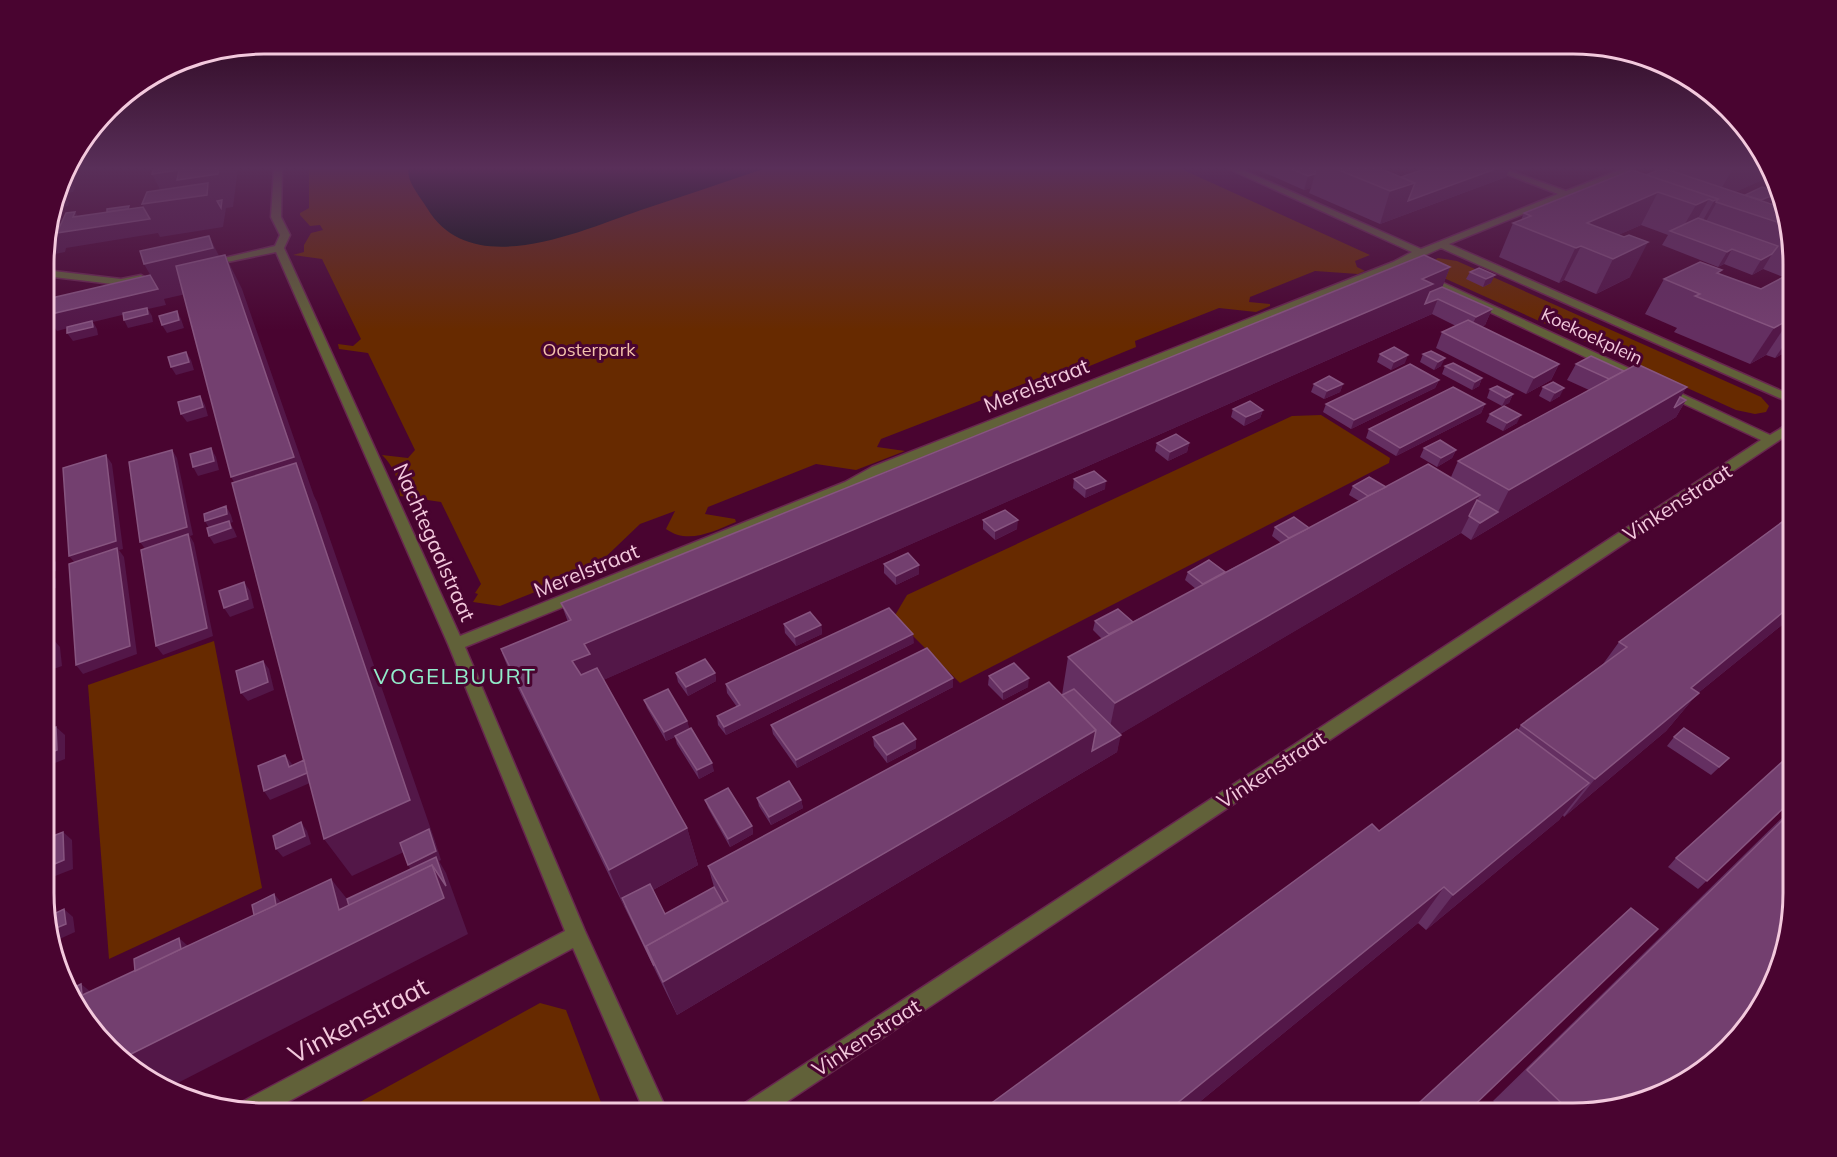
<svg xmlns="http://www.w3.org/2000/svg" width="1837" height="1157" viewBox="0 0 1837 1157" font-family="Mulish,sans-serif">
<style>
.green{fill:#672a00}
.water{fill:#05150f}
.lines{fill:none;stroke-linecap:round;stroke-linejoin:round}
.minor-casing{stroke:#68274f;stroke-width:3}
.minor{fill:#616139;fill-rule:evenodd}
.wall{fill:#642f61}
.shaded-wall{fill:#531748}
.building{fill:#733f6f;stroke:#875580;stroke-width:1.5}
.labels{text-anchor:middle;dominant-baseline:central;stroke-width:6;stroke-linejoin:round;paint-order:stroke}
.far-street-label{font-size:18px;fill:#f3c9dd;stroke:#490430}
.far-park-label{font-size:18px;fill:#f3c3ab;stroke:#490430}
.street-label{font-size:21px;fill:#f3c9dd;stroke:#490430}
.neighbourhood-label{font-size:22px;letter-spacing:1.5px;fill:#92edcb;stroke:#490430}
.near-street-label{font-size:26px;fill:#f3c9dd;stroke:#490430}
.rim{fill:none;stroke:#f3c9dd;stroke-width:3}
</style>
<rect width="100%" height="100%" fill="#490430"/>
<g class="green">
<path d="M 309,168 L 1179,168 L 1370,255 L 1355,261 L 1357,267 L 1365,271 L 1358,274 L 1315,271 L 1250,297 L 1249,302 L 1270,304 L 1270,306 L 1256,312 L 1219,308 L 1135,341 L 1136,347 L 1058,379 L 1044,376 L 881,439 L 877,447 L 905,451 L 856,470 L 816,464 L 708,507 L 705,514 L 735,519 L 736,522 C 714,531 688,545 666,529 L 675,511 L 640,524 L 593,569 L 500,606 L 473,602 L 478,594 L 475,593 L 481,584 L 441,502 L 400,496 C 399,480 393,465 382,455 L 408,458 L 415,450 L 368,353 L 339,349 L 338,344 L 353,346 L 361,339 L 322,259 L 293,255 L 304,252 L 304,245 L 311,233 L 323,230 L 320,225 L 310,226 L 300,215 L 300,213 L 309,208 Z"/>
<polygon points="1438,258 1457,261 1761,397 1769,406 1766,412 1755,414 1736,410 1435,274 1426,265"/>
<polygon points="1321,415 1390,458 1389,463 960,683 894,617 907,595 1292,416"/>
<polygon points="214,641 262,888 109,959 88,685"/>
<polygon points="540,1003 566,1010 605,1113 340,1113"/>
</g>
<path class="water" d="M 409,168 L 766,168 C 725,182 683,196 641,210 C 580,231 471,282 427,208 C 421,198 405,180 409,168 Z"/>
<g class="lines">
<g class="minor-casing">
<g id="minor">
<polygon points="274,168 282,168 281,217 290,235 284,248 460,636 845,482 872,467 1393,262 1412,252 1227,168 1238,168 1421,249 1558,194 1491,168 1502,168 1566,191 1625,168 1636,168 1449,244 1793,396 1793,404 1441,248 1401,266 882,473 855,488 465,647 585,931 668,1113 645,1113 573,948 267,1113 237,1110 240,1103 565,931 448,644 276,252 208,266 203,263 275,246 280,235 271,217"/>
<polygon points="45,270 121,279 141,275 146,278 121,285 45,276"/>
<polygon points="1424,274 1646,376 1648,379 1646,382 1638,382 1420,279 1420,275"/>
<polygon points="1663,385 1770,435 1793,421 1793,431 770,1113 738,1113 742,1105 1761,440 1659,392 1657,389"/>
</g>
</g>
<use href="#minor" class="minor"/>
</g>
<g class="wall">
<polygon points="1254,168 1381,168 1381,169 1401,177 1506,177 1380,224 1309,193 1311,188 1304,190"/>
<polygon points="1514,168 1530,168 1522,171"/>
<polygon points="1671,168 1768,168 1771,176 1735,192 1745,195 1769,189 1773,183 1777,195 1774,200 1767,203 1780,207 1793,250 1793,348 1775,358 1766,355 1750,364 1674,332 1677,328 1645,314 1664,279 1720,274 1761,289 1783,277 1763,269 1752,275 1724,264 1718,267 1662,245 1668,235 1641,225 1618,235 1630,277 1596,294 1564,280 1559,283 1499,257 1513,223 1521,220 1524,213 1646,175 1670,170"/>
<polygon points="1450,267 1442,287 1492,309 1485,325 1481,327 1559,364 1551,380 1526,394 1436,348 1442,332 1456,326 1432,314 603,680 687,828 698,865 653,890 665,914 714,887 708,866 1062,695 1068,657 1102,639 1093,630 1095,621 1132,622 1196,589 1185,580 1188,572 1225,572 1281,543 1272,536 1275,527 1309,528 1359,501 1349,495 1353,486 1386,487 1451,477 1458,461 1589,390 1567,380 1576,364 1680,397 1686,400 1676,417 1471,540 1461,533 1120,734 1117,752 677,1015 509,670 502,653 568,622 561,603"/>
<polygon points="1479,268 1491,283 1483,287 1466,279 1470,272"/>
<polygon points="1431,351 1441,366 1434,370 1420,362 1423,354"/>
<polygon points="1380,354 1405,363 1391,370 1377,362"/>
<polygon points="1445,366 1482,378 1479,386 1472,390 1442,374"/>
<polygon points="1439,380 1435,388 1351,429 1323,412 1326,404"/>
<polygon points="1314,384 1343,384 1340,392 1324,399 1311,392"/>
<polygon points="1543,387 1560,396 1550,402 1539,396"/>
<polygon points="1490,389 1513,394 1509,403 1502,406 1487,398"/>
<polygon points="1485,404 1481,413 1396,456 1366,438 1369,429"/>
<polygon points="1233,409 1263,410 1260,418 1244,426 1231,417"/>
<polygon points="1490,414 1517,423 1503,431 1486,422"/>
<polygon points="1157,443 1189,443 1187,452 1168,461 1155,451"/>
<polygon points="1424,448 1456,450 1452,458 1437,467 1420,457"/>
<polygon points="1074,479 1105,489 1085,498 1073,488"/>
<polygon points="1793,514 1793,616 1698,693 1666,731 1564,817 1563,815 1559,820 1426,930 1418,923 1186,1113 978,1113 1379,831 1518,730 1521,725 1603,664 1619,642"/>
<polygon points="983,520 1017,529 995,540 983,529"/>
<polygon points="884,564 919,565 919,574 896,585 884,573"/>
<polygon points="784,624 821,625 822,634 796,646 785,633"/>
<polygon points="914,643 726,735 718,725 717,716 737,707 727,693 726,684"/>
<polygon points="676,673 715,673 716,681 688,696 678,682"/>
<polygon points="989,676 1028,687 1003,700 988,685"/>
<polygon points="953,678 953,687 797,768 773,734 771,725"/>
<polygon points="644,700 687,721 689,729 714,771 699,779 677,744 675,737 666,741 647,708"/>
<polygon points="873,737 916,748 887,763 874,746"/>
<polygon points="1674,737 1729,758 1711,775 1667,746"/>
<polygon points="757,798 801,800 803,808 771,825 759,806"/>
<polygon points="1793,799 1698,889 1668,867 1676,858"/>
<polygon points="705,800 752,826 753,834 730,847 708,808"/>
<polygon points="1793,807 1793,907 1587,1113 1506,1113 1493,1101"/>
</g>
<g class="shaded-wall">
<polygon points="161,168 238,168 233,207 226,208 223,227 160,237 158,233 66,248 65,252 45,256 45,239 57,233 73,217 75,212 84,226 150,219 142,204 166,201 152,174 163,172"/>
<polygon points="1498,168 1510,168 1506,177 1380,224 1390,191 1415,183"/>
<polygon points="1736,168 1768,168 1771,176 1718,200 1700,232 1695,234 1732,170"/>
<polygon points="65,172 75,188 73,192 64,193 69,203 68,206 56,208 62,218 61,222 49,224"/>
<polygon points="1315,174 1311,188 1304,190 1308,176"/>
<polygon points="1658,192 1641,225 1587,249 1581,246 1564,280 1559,283 1587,223"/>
<polygon points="1776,194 1777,195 1774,200 1745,213 1750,205"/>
<polygon points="1709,199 1690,232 1679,234 1696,205"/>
<polygon points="209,236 226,270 186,294 164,299 166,305 148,309 152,316 153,322 128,328 124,320 147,309 93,322 97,329 98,335 73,341 67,333 92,322 57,331 51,322 45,323 46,294 56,310 156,285 144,264"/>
<polygon points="1648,242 1630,277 1596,294 1613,259"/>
<polygon points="1732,249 1724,264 1718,267 1727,252"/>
<polygon points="1772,254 1763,269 1752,275 1761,260"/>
<polygon points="225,255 242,289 314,496 317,502 434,838 441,860 439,861 446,873 468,934 168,1088 142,1077 123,1058 339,910 331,879 360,915 438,861 413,873 408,865 432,839 352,876 324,839 254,515 231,477"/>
<polygon points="1450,267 1432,314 599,682 512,671 584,644"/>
<polygon points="1495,275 1491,283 1483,287 1486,279"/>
<polygon points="1492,309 1485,325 1469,332 1476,317"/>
<polygon points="177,311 181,319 184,328 167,333 162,325"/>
<polygon points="1790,319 1766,355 1750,364 1774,328"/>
<polygon points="1793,332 1793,348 1775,358"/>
<polygon points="186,352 191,360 194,370 176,375 171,367"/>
<polygon points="1408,355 1405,363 1391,370 1394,362"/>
<polygon points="1445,358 1441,366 1434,370 1438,362"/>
<polygon points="1559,364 1551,380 1526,394 1534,378"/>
<polygon points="1482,378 1479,386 1472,390 1475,382"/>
<polygon points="1439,380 1435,388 1351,429 1354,420"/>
<polygon points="1343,384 1340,392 1324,399 1327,391"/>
<polygon points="1687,387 1674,408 1686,400 1676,417 1471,540 1480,523 1498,512 1509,490"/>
<polygon points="1564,388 1560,396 1550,402 1555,393"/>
<polygon points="45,390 47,392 47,403 45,404"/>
<polygon points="1513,394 1509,403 1502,406 1506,398"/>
<polygon points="200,396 205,405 208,416 187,422 181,414"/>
<polygon points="1485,404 1481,413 1396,456 1400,448"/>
<polygon points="1263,410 1260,418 1244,426 1246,417"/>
<polygon points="1521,415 1517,423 1503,431 1507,423"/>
<polygon points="45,436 50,441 50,453 45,455"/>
<polygon points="1189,443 1187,452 1168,461 1170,452"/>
<polygon points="211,448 216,457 219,470 198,476 193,467"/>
<polygon points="172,450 177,458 193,535 190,536 194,543 213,636 163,655 156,646 146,550 140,542"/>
<polygon points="1456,450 1452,458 1437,467 1441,458"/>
<polygon points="106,455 112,464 123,549 119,550 124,557 137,654 83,674 76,665 76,564 69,556"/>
<polygon points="1106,481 1105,489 1085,498 1086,489"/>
<polygon points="47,489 54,498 54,512 45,515 45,504"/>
<polygon points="1480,495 1461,533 1107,742 1115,703"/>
<polygon points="226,506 231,515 233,522 230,523 234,530 237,537 214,544 209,536 210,530 205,521"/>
<polygon points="1018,520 1017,529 995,540 995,531"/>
<polygon points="48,554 56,562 56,571 51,573 56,579 56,588 45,591 45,563"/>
<polygon points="919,565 919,574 896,585 896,576"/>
<polygon points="244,582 250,591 254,608 230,617 224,608"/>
<polygon points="1793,604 1793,616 1698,693 1666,731 1564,817 1595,779 1691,688"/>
<polygon points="821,625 822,634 796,646 795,637"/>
<polygon points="913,634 914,643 726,735 724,727"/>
<polygon points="52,638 60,647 62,666 45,672 45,660"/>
<polygon points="263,661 269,669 274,690 248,701 241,693"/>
<polygon points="715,673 716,681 688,696 686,687"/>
<polygon points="953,678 953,687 797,768 796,760"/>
<polygon points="1029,678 1028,687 1003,700 1003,692"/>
<polygon points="687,721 690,730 666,741 664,732"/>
<polygon points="56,727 65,735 65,759 45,767 45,755"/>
<polygon points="1096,730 1121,735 1117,752 677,1015 663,982"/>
<polygon points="916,739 916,748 887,763 887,755"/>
<polygon points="285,755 292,764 295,775 289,767"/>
<polygon points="712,763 714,771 699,779 697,770"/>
<polygon points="311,771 317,780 270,800 264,791"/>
<polygon points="1589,783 1559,820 1426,930 1453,895"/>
<polygon points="801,800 803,808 771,825 769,817"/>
<polygon points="301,822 307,831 311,844 283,857 276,849"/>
<polygon points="752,826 753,834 730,847 728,839"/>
<polygon points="687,828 698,865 624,906 609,870"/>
<polygon points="63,832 72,840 73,869 45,880 45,868"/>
<polygon points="1444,887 1418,923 1186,1113 1165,1113"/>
<polygon points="274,894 281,902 264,935"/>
<polygon points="64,909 73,917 75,932 53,942 49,931"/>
<polygon points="179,938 188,946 136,984"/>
<polygon points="81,984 91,992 80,1015"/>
</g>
<g class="building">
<polygon points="171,168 219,168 218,174 177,180 179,170 152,174 153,170"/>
<polygon points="1289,168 1316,168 1315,174 1308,176"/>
<polygon points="1334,168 1379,168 1415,183 1390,191"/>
<polygon points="1427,168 1498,168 1408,201 1415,183 1401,177"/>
<polygon points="1663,168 1780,207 1786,225 1716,202 1718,199 1646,175"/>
<polygon points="1632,170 1718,199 1713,201 1709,199 1696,205 1658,192 1587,223 1624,237 1629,235 1648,242 1613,259 1581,246 1576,248 1513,223 1531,216 1524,213"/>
<polygon points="208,183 207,195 142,204 147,192"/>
<polygon points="1762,187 1775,191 1776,194 1761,200 1745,195"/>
<polygon points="222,200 221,208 217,201"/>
<polygon points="129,206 128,209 107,212 107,209"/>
<polygon points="143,207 150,219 57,233 55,238 45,239 47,230 59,228 66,213 75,212 73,217"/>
<polygon points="1698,218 1778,246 1772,254 1761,260 1732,249 1727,252 1670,231"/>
<polygon points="209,236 213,248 144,264 140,251"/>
<polygon points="225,255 294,457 231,477 176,266"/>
<polygon points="1424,255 1450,267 1422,279 1433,284 584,644 590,654 572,661 581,675 597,668 687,828 609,870 501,649 571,620 561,603"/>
<polygon points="1700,262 1722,270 1717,273 1761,289 1793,272 1793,320 1790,319 1774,328 1695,296 1700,294 1664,279"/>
<polygon points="1479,268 1495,275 1486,279 1470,272"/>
<polygon points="150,275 158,289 47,315 46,305 45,305 45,295 46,294 47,299"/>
<polygon points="1442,287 1492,309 1476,317 1438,299 1425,304 1430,292"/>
<polygon points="147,308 148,314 124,320 123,313"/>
<polygon points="177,311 179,320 162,325 159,316"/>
<polygon points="1468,320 1559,364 1534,378 1442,332"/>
<polygon points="92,321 93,327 67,333 67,327"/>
<polygon points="1394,347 1408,355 1394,362 1380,354"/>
<polygon points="1431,351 1445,358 1438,362 1423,354"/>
<polygon points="186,352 189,362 171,367 168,357"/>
<polygon points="1591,356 1624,371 1609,379 1576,364"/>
<polygon points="1453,363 1482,378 1475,382 1445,366"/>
<polygon points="1410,364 1439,380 1354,420 1326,404"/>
<polygon points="1637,364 1687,387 1509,490 1458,461"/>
<polygon points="1329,376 1343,384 1327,391 1314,384"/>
<polygon points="1553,382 1564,388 1555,393 1543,387"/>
<polygon points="1497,386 1513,394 1506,398 1490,389"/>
<polygon points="1453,387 1485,404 1400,448 1369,429"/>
<polygon points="200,396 203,407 181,414 178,402"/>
<polygon points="1680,397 1686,400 1674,408"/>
<polygon points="1250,401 1263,410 1246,417 1233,409"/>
<polygon points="1504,406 1521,415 1507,423 1490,414"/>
<polygon points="1176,434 1189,443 1170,452 1157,443"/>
<polygon points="1440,440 1456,450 1441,458 1424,448"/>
<polygon points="211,448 214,461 193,467 190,454"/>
<polygon points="172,450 187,527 140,542 129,462"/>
<polygon points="106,455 116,541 69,556 63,468"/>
<polygon points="296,463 410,800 324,839 232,483"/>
<polygon points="1428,464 1480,495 1115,703 1068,657"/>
<polygon points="1094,471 1106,481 1086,489 1074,479"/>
<polygon points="1369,477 1386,487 1368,496 1353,486"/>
<polygon points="47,489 47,503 45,504 45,490"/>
<polygon points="1477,500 1498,512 1480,523 1469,516"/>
<polygon points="226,506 227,514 205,521 204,514"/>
<polygon points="1005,510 1018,520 995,531 983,520"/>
<polygon points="1793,514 1793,604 1691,688 1699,693 1595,779 1521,725 1627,647 1619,642"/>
<polygon points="1294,517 1309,528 1289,538 1275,527"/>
<polygon points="229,521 231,528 209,536 207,528"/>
<polygon points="188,534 207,628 156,646 141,550"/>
<polygon points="117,548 130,646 76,665 69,564"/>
<polygon points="908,553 919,565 896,576 884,564"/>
<polygon points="48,554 49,562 45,563 45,555"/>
<polygon points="1209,560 1225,572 1203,584 1188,572"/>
<polygon points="49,570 49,579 45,580 45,571"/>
<polygon points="244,582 248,599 224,608 219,591"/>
<polygon points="889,608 913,634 724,727 717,716 740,705 726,684"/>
<polygon points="1118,609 1133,622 1109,634 1095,621"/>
<polygon points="810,612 821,625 795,637 784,624"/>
<polygon points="52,638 54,657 45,660 45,641"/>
<polygon points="927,648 953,678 796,760 771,725"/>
<polygon points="705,659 715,673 686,687 676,673"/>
<polygon points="263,661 268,682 241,693 236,671"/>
<polygon points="1014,663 1029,678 1003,692 989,676"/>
<polygon points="1049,682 1096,730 663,982 646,946 728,901 708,866"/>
<polygon points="668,689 687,721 664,732 644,700"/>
<polygon points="1074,689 1121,735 1092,751 1096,730 1062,695"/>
<polygon points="903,723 916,739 887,755 873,737"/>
<polygon points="56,727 57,750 45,755 45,731"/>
<polygon points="691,728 712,763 697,770 675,736"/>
<polygon points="1684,728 1729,758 1719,767 1674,737"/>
<polygon points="1517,729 1589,783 1453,895 1444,887 1165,1113 978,1113 1372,824 1379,831"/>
<polygon points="1793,752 1793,799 1707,881 1676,858"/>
<polygon points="285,755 289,767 304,760 307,773 264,791 258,766"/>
<polygon points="789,781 801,800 769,817 757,798"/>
<polygon points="728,788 752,826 728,839 705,800"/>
<polygon points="1793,810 1793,907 1782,964 1757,1015 1684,1084 1587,1113 1572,1113 1527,1070"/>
<polygon points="301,822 305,836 276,849 273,836"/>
<polygon points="429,829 436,851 408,865 400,843"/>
<polygon points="63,832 64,860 45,868 45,839"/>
<polygon points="436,857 446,886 432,865 349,906 347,899"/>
<polygon points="432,865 444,898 123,1058 80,1015 74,999 331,879 339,910"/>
<polygon points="650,884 665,914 714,887 723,903 646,946 654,966 622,898"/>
<polygon points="274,894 276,905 254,915 252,905"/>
<polygon points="1631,908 1658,929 1466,1113 1408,1113"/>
<polygon points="64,909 66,924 49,931 45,922 45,918"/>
<polygon points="179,938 181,949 135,971 134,959"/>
<polygon points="81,984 82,995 74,999 71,989"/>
</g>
<linearGradient id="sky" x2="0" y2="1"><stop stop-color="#28021a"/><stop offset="0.51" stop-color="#592f59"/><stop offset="1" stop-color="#592f59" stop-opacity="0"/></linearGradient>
<rect width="1837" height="330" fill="url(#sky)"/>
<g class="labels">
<g class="far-street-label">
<text transform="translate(1592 336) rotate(25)">Koekoekplein</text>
</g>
<g class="far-park-label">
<text x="589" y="349">Oosterpark</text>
</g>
<g class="street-label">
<text transform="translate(1036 385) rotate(-22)">Merelstraat</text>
<text transform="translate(1677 502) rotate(-33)">Vinkenstraat</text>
<text transform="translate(435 542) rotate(66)">Nachtegaalstraat</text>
<text transform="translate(586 570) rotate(-22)">Merelstraat</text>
<text transform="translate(1271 769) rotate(-33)">Vinkenstraat</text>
<text transform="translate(866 1037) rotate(-33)">Vinkenstraat</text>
</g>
<g class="neighbourhood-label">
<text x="455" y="676">VOGELBUURT</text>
</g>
<g class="near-street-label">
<text transform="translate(358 1020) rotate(-28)">Vinkenstraat</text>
</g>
</g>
<path d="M0 0H1837V1157H0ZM264 54H1573A210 210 0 0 1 1783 264V893A210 210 0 0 1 1573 1103H264A210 210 0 0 1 54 893V264A210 210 0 0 1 264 54Z" fill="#490430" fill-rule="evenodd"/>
<path class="rim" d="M264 54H1573A210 210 0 0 1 1783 264V893A210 210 0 0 1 1573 1103H264A210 210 0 0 1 54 893V264A210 210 0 0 1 264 54Z"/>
</svg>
